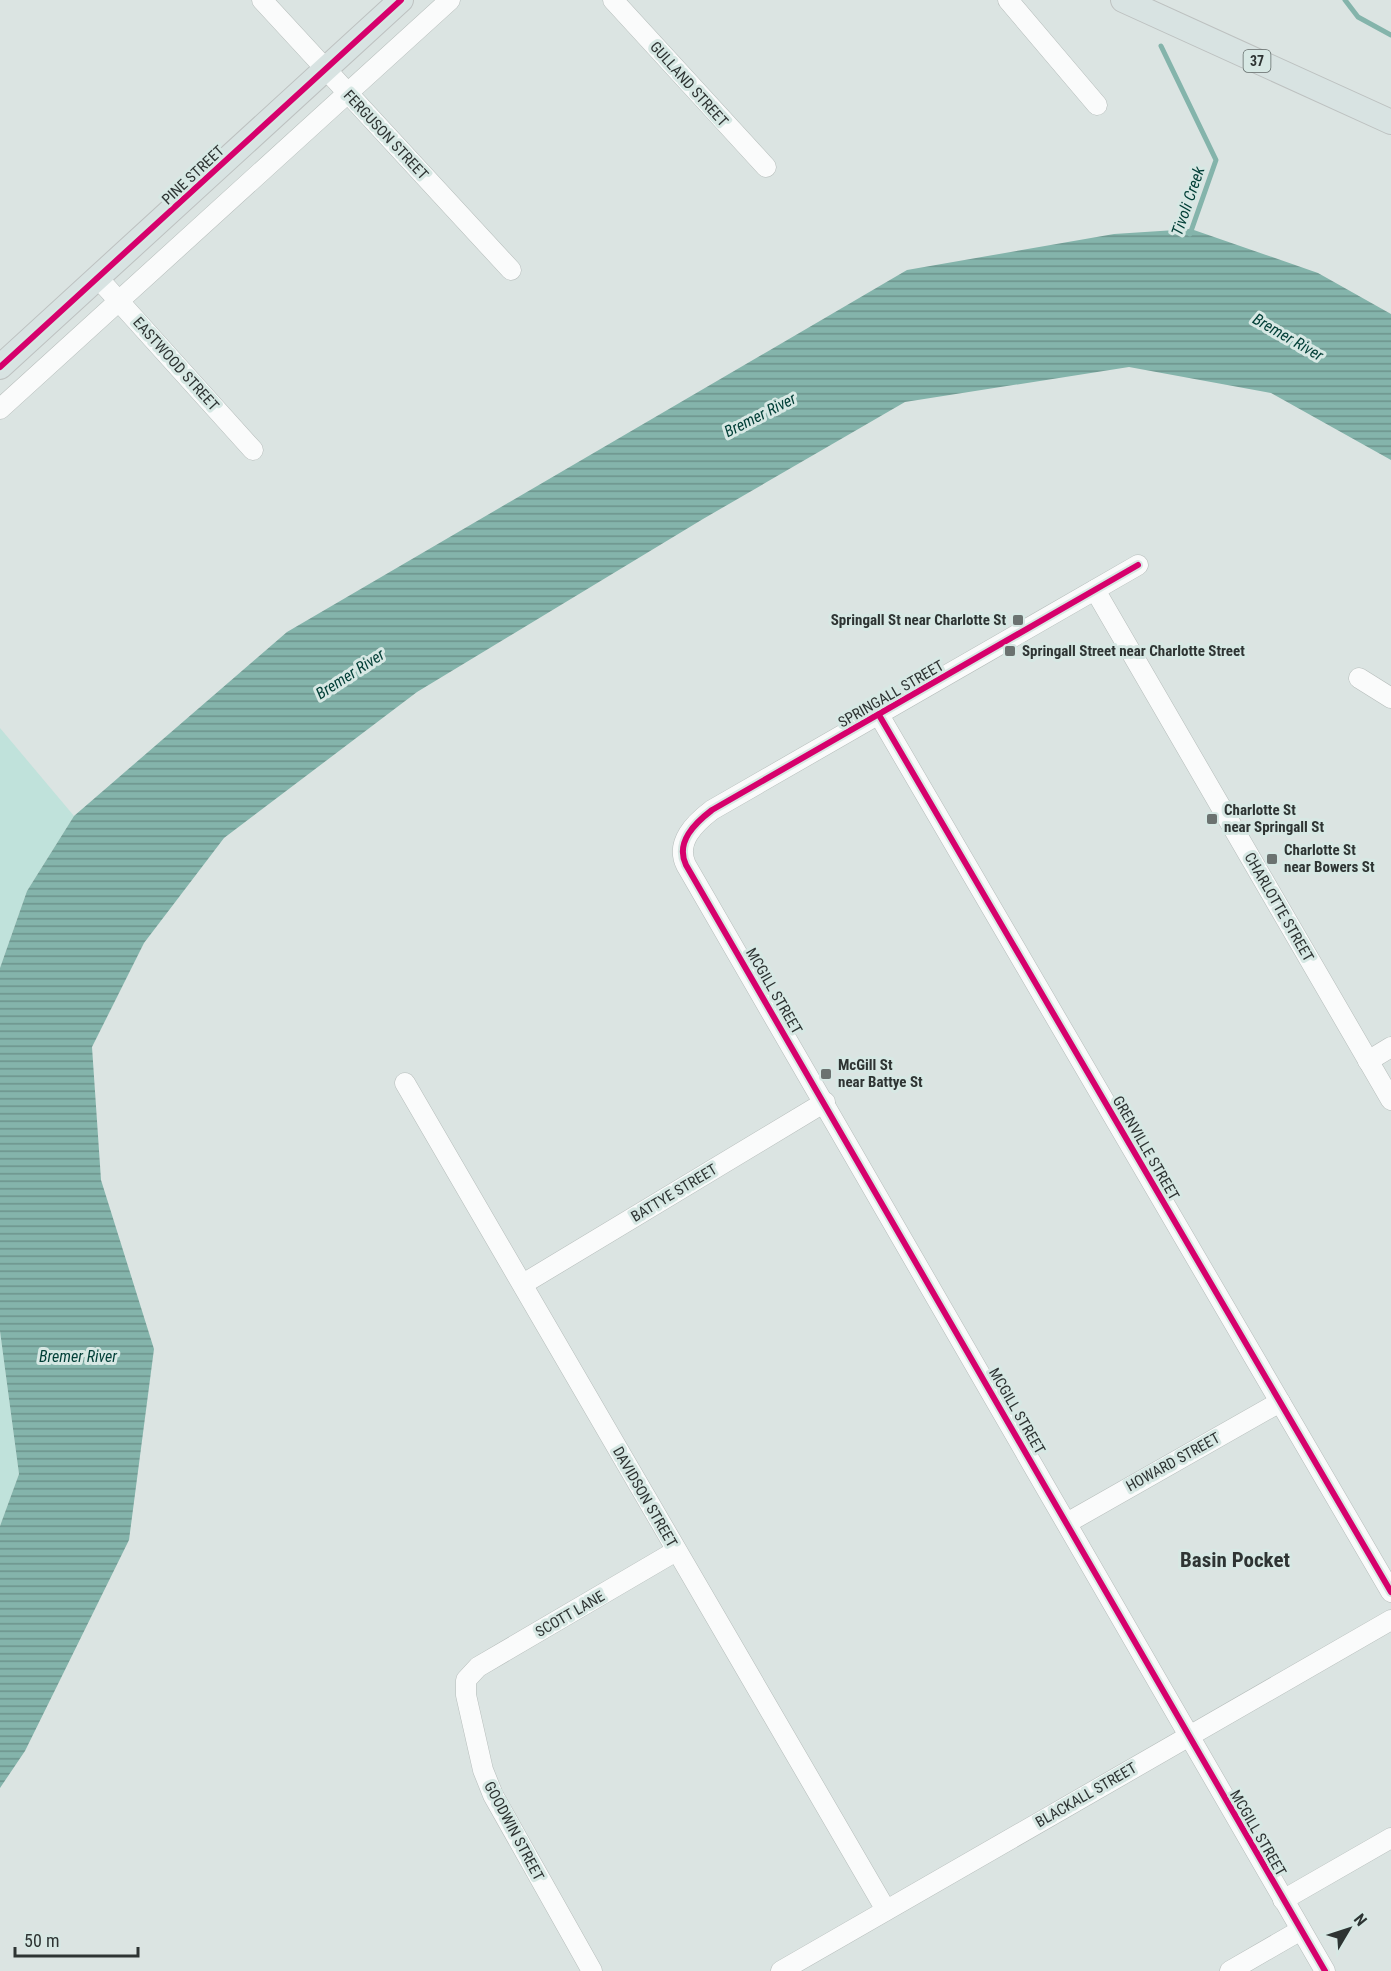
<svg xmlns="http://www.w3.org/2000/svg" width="1391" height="1971" viewBox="0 0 1391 1971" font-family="'Roboto Condensed',sans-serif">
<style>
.green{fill:#c0e2db}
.water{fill:url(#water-rules)}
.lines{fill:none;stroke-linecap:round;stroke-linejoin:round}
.stream{stroke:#84b4ab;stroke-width:5}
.minor-casing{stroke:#b5bcba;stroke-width:21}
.major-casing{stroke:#bdc1c0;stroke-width:26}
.minor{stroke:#fafbfb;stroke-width:20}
.major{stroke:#d8e3e2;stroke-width:24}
.cycleway-casing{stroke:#d7e8e4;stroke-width:10}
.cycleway{stroke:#d6006c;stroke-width:6}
.poi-dot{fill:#6b7270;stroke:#d7e8e4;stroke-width:2}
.labels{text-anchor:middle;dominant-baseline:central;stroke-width:6;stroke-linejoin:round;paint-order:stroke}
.shield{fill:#d7e8e4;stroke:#616a68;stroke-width:1.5}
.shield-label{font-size:14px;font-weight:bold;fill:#2e3433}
.street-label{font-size:15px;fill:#2e3433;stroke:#d7e8e4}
.poi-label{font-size:15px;font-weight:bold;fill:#2e3433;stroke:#d7e8e4;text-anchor:start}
.water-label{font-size:16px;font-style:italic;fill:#003e36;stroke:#d7e8e4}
.district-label{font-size:21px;font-weight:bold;fill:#2e3433;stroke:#d7e8e4}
</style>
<defs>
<pattern id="water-rules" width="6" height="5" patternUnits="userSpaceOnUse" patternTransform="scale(1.5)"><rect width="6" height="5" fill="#84b4ab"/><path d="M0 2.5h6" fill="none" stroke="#6c938c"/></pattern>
</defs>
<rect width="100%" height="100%" fill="#dbe4e2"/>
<g class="green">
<polygon points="0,728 74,816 27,891 0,968"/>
<polygon points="0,1331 19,1474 0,1526"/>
</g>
<polygon class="water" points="1191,229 1318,273 1391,314 1391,460 1271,393 1129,367 905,402 703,519 417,692 224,838 144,943 92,1047 101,1180 154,1349 129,1540 25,1751 0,1788 0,1526 19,1474 0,1331 0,968 27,891 74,816 287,632 907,270 1114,234"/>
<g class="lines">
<g class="stream">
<polyline points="1345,0 1358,17 1391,35"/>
<polyline points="1161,46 1216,160 1190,234"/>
</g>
<g class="minor-casing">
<g id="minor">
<polyline points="262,0 511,270"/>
<polyline points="613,0 766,167"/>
<polyline points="1008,0 1097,105"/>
<polyline points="98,278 253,450"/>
<polyline points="0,409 450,0"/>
<path d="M 1138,565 L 712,810 C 695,823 675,842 686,865 L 1325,1971"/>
<polyline points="1095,590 1391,1100"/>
<polyline points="1359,678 1391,698"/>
<polyline points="879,715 1391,1592"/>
<polyline points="1368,1061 1391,1047"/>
<polyline points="405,1083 886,1910"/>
<polyline points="523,1284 825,1102"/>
<polyline points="1067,1523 1280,1402"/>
<polyline points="1283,1900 1391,1838"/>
<polyline points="592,1971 493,1795 483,1770 466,1695 466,1680 478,1667 676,1551"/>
<polyline points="781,1971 1391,1620"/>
<polyline points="1230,1971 1301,1930"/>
</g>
</g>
<g class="major-casing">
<g id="major">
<polyline points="1123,0 1391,122"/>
<polyline points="0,367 401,0"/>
</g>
</g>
<use href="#minor" class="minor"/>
<use href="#major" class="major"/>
<g class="cycleway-casing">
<g id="cycleway">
<polyline points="0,367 401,0"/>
<path d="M 1138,565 L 712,810 C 695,823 675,842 686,865 L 1325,1971"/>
<polyline points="879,715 1391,1592"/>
</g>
</g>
<use href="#cycleway" class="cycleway"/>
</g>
<g class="poi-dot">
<rect x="1012" y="614" width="12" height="12" rx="3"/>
<rect x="1004" y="645" width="12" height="12" rx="3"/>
<rect x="1206" y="813" width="12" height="12" rx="3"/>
<rect x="1266" y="853" width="12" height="12" rx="3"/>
<rect x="820" y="1068" width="12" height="12" rx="3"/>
</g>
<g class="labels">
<rect class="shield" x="1243.5" y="50" width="27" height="22" rx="4.5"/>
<g class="shield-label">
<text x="1257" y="61">37</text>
</g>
<g class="street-label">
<text transform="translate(689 84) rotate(48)">GULLAND STREET</text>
<text transform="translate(386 135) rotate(47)">FERGUSON STREET</text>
<text transform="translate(193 175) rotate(-43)">PINE STREET</text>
<text transform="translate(176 364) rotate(48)">EASTWOOD STREET</text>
<text transform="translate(891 694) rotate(-30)">SPRINGALL STREET</text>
<text transform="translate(1279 907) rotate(60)">CHARLOTTE STREET</text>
<text transform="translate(774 991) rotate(60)">MCGILL STREET</text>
<text transform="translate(1146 1148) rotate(60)">GRENVILLE STREET</text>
<text transform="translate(674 1193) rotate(-31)">BATTYE STREET</text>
<text transform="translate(1017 1411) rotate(60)">MCGILL STREET</text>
<text transform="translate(1173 1462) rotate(-29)">HOWARD STREET</text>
<text transform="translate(645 1497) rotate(60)">DAVIDSON STREET</text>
<text transform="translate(570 1614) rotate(-30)">SCOTT LANE</text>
<text transform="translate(1086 1795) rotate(-30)">BLACKALL STREET</text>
<text transform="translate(514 1831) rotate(62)">GOODWIN STREET</text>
<text transform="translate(1258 1833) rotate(60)">MCGILL STREET</text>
</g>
<g class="poi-label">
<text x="1006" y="620" text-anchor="end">Springall St near Charlotte St</text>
<text x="1022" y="651">Springall Street near Charlotte Street</text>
<text x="1224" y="810">Charlotte St<tspan x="1224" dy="17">near Springall St</tspan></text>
<text x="1284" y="850">Charlotte St<tspan x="1284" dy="17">near Bowers St</tspan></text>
<text x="838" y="1065">McGill St<tspan x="838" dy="17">near Battye St</tspan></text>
</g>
<g class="water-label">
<text transform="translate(1188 201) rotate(-71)">Tivoli Creek</text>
<text transform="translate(1288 337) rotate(30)">Bremer River</text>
<text transform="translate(760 415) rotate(-27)">Bremer River</text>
<text transform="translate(350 674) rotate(-33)">Bremer River</text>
<text x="78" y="1356">Bremer River</text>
</g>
<g class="district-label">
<text x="1235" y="1560">Basin Pocket</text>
</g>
</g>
<g transform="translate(1349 1929) rotate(51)" stroke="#d7e8e4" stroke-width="4.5" paint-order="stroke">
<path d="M0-4.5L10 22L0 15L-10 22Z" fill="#2e3433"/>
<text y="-9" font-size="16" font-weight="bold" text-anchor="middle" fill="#2e3433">N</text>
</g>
<path d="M15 1947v9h123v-9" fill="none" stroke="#2e3433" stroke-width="3"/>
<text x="24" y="1947" font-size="18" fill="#2e3433" stroke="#d7e8e4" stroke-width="4.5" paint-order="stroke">50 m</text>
</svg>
